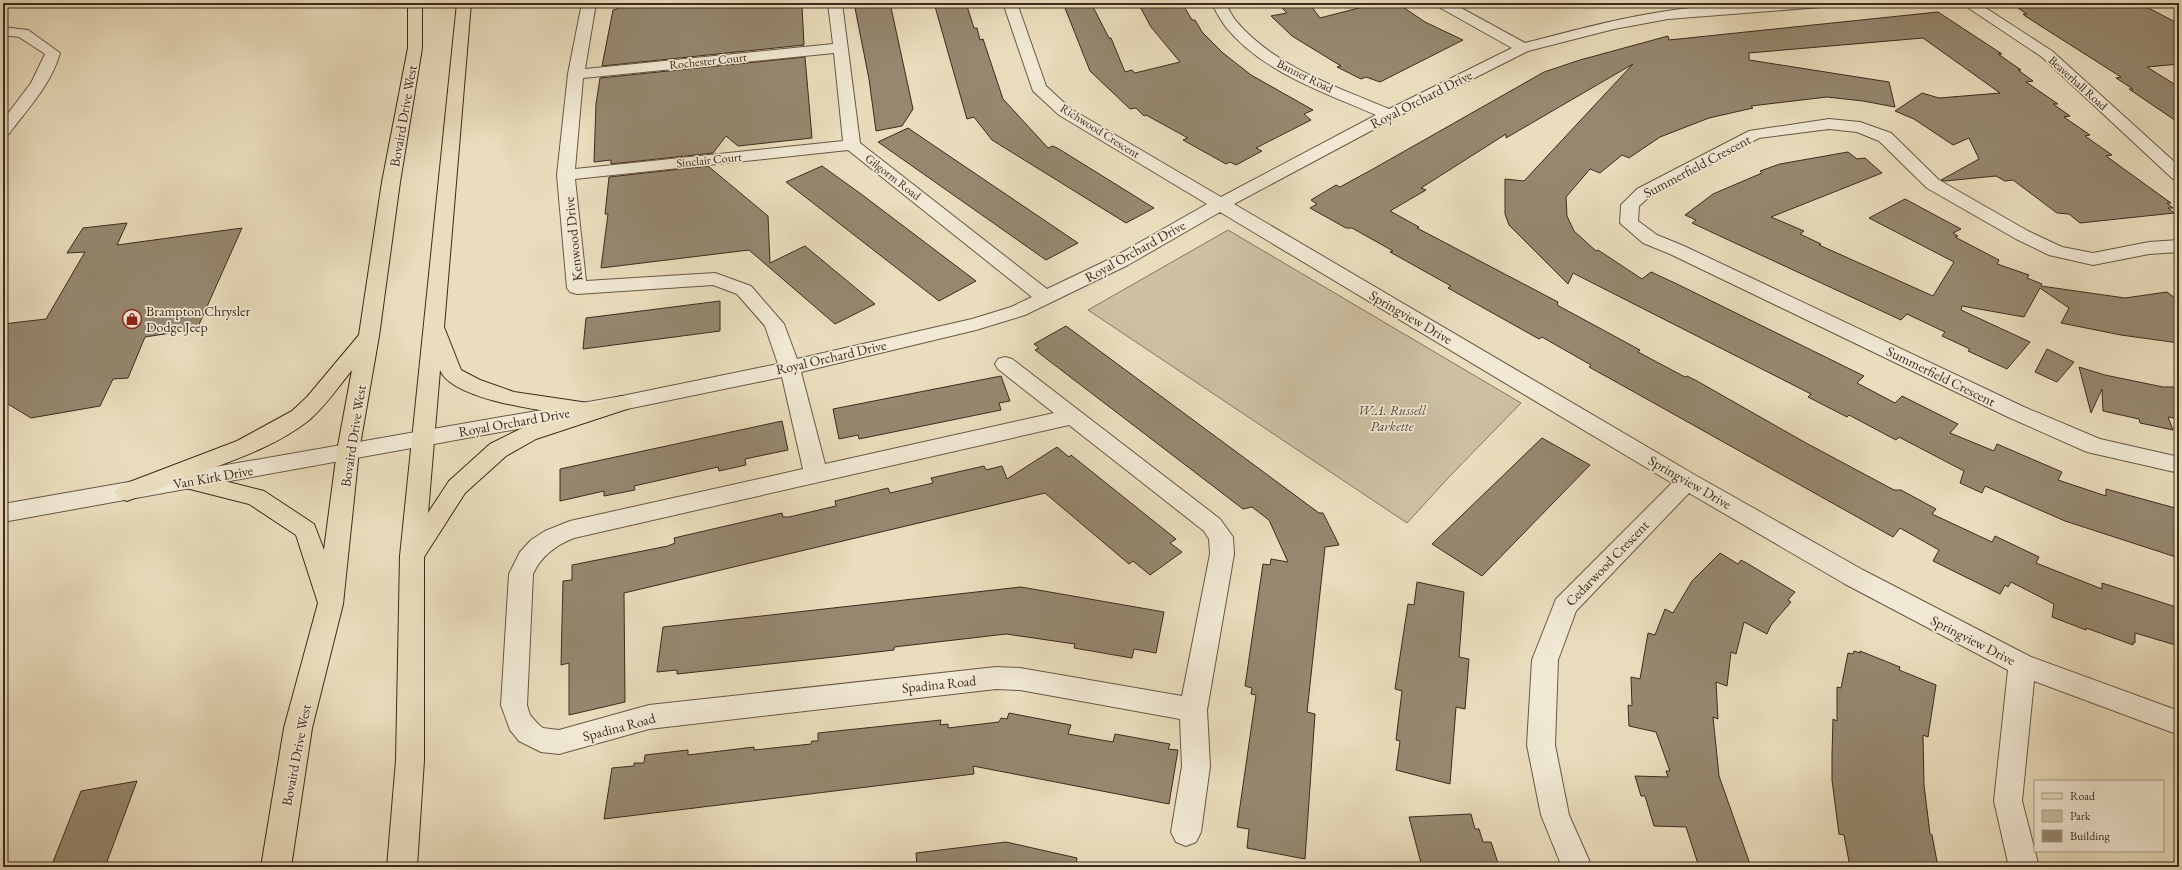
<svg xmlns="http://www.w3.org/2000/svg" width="2182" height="870" viewBox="0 0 2182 870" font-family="'EB Garamond',serif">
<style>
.green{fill:#ccbfa2;stroke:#84755f}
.building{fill:#968870;stroke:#3c2b1c}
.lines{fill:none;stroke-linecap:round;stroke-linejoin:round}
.minor-casing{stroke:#685844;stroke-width:2}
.major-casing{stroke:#3c2b1c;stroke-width:2}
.minor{fill:#f1e9d4;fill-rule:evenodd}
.major{fill:#eaddbd;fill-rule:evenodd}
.labels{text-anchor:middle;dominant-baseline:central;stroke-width:3.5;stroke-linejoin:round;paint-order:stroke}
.far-street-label{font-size:12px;fill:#3c2b1c;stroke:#f1e9d4}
.street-label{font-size:14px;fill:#3c2b1c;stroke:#f1e9d4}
.poi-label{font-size:14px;fill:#3c2b1c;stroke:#f1e9d4;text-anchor:start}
.park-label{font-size:14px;font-style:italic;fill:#594937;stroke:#f1e9d4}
</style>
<rect width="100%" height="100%" fill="#eaddbd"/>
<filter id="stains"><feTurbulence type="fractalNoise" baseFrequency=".005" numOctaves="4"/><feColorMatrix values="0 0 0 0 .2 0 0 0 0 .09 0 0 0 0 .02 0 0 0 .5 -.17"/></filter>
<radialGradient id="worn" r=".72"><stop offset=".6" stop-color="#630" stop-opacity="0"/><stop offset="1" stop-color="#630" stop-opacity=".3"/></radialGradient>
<polygon class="green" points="1228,230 1521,403 1450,476 1407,523 1088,310"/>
<g class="building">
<polygon points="649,3 799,3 799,6 802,6 804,45 602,66 613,10 617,9 618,6"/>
<polygon points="854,3 890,3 913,109 902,126 876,131 869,79"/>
<polygon points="934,3 966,3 974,28 977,28 980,40 983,39 1003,99 1048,148 1053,146 1059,149 1154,208 1126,223 992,140 974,117 967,119"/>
<polygon points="1063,3 1091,3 1109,38 1111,38 1125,72 1132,70 1135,73 1180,62 1151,27 1138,3 1182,3 1192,20 1195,20 1202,32 1223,53 1251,75 1313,110 1304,114 1311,120 1256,148 1262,151 1236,165 1230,162 1226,164 1183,140 1188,138 1146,115 1144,116 1136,108 1130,109 1090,71"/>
<polygon points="1277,3 1309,3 1320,18 1378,3 1397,3 1425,22 1463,40 1380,82 1366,77 1361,79 1337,67 1341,66 1292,36 1271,16 1287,13"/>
<polygon points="2062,3 2139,3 2179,24 2179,64 2147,67 2179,87 2179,123 2129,89 2133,89 2116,78 2121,77 2025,16 2023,14 2027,14 2018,8"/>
<polygon points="1938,12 2002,54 1998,54 2021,70 2018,70 2033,81 2026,82 2058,104 2053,104 2070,116 2064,117 2090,135 2085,136 2112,155 2106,156 2171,203 2167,203 2173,208 2168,208 2174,213 2080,223 2069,214 2057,213 2013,180 2005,181 1996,176 1945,181 1941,180 1979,159 1969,138 1953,145 1914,119 1895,111 1922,93 1939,98 2000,93 1923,38 1749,53 1749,60 1889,82 1895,107 1863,101 1827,97 1751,106 1753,108 1709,118 1660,137 1629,158 1622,155 1600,173 1590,169 1566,197 1567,216 1574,231 1596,251 1598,250 1642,279 1651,272 1677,284 1864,376 1857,383 1895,403 1902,396 1958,424 1950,433 1994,451 1997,444 2062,472 2058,480 2106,496 2106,489 2175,508 2177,516 2179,517 2179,558 2065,521 1985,486 1982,493 1960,483 1964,471 1899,437 1896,440 1849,415 1847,417 1808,397 1811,394 1573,273 1568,284 1509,225 1505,214 1505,179 1524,181 1633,64 1506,138 1506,134 1421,188 1426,190 1390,211 1419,227 1417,228 1558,302 1557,305 1640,350 1638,352 1685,377 1687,376 1697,381 1806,443 1894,490 1901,490 1936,509 1932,514 1992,542 1995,536 2039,557 2036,563 2102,589 2102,583 2179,608 2179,646 2135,633 2135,643 2133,642 2133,645 2086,628 2086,630 2052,617 2054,604 2011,582 2008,587 2005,585 2000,594 1933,561 1939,550 1900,528 1893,537 1627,388 1589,367 1591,365 1542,337 1539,339 1448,288 1451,286 1390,252 1393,251 1352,228 1346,228 1310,208 1317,204 1311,200 1336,185 1340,187 1373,169 1544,72 1580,60 1668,36 1669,40"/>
<polygon points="805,57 812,138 738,146 726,136 713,153 611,164 611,160 594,162 596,104 600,78"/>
<polygon points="908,128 930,143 1078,243 1046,260 878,142"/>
<polygon points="1848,152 1857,159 1865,158 1882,173 1771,217 1804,231 1800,234 1821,244 1819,245 1933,296 1954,262 1869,218 1905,199 1961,229 1953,233 1958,236 1955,237 1999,260 1997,264 2029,275 2027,278 2042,284 2041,286 2125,298 2167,292 2179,301 2179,343 2121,335 2061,323 2069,308 2040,288 2024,317 1962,306 1961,310 2030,342 2007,369 1968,351 1970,349 1942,336 1945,332 1907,314 1901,320 1722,237 1692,223 1696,220 1685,215 1713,194 1762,173 1760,171 1780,164"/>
<polygon points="708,166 768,216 770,263 805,246 875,304 835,324 749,250 601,268 608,214 605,214 609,177"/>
<polygon points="822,166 861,194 976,281 939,301 786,182"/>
<polygon points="127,223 117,245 242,228 197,329 145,337 128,378 113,379 100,406 31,418 3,401 3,324 46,319 85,252 67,253 83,228"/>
<polygon points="720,301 720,331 583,349 586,318"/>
<polygon points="1066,326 1319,513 1323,513 1339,545 1325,547 1307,712 1315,714 1305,859 1247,848 1249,829 1237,827 1256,695 1251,694 1252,688 1245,686 1263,564 1270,565 1271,559 1288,562 1269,520 1252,507 1243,509 1035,350 1039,348 1034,344"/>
<polygon points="2047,349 2074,362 2057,382 2035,372"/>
<polygon points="2079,367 2105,375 2163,387 2179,387 2179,419 2168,417 2173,430 2140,423 2139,419 2103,411 2102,389 2091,413"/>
<polygon points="1001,376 1010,401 999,403 1001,410 859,439 858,435 839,439 833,409"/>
<polygon points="782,421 788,450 745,459 746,465 719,471 718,467 634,486 635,490 604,496 604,491 560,501 560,469"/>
<polygon points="1542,438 1590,465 1482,576 1432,544"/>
<polygon points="1057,447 1069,457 1071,455 1176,539 1170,543 1182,552 1150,575 1133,561 1129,564 1045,493 624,593 625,702 569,715 569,663 561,665 563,581 572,580 572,565 668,546 675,543 674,538 782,513 783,517 789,517 836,506 835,501 888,488 890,493 933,483 931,478 984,466 986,470 1002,466 1007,479"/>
<polygon points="1720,553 1738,564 1741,560 1750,565 1795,592 1788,600 1791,602 1771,625 1767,634 1744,622 1736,654 1731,652 1727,686 1716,682 1718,719 1713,717 1719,776 1751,867 1699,867 1686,827 1654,826 1645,796 1641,796 1635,776 1668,777 1666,771 1670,771 1656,732 1629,726 1628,705 1632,706 1631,677 1640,679 1648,633 1655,635 1665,609 1673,613 1692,581"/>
<polygon points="1417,582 1464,592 1459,657 1469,659 1465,709 1456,707 1450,784 1396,770 1400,741 1396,740 1402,691 1395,689 1408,604 1414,605"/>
<polygon points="1021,587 1164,612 1156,653 1134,649 1132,658 1074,648 1075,644 1006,634 894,647 894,650 834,657 677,674 677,670 657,672 663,627"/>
<polygon points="1854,651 1860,653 1860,651 1900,667 1899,670 1936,685 1928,737 1923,735 1924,785 1930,834 1932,835 1938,867 1850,867 1844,835 1839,834 1832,780 1832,755 1833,719 1837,721 1837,687 1841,688 1848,653 1853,654"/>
<polygon points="1009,713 1071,725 1068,734 1113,742 1115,734 1170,744 1168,749 1178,750 1169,804 973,766 974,774 604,819 612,768 634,766 634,763 644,763 645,755 688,750 688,755 754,747 754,750 811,744 812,741 818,741 818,733 941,720 940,725 948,724 948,728 999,722 1001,718 1007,719"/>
<polygon points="137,781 105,867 51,867 81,791"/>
<polygon points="1471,814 1475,829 1479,829 1483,842 1491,842 1498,863 1485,864 1486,867 1422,867 1409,817"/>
<polygon points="1006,842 1077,858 1076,867 917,867 916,853"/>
</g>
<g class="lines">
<g class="minor-casing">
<g id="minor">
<path d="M 582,3 L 596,3 L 585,69 L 833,44 L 828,3 L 842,3 L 860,143 L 1047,289 L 1114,257 L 1207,204 L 1059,115 L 1033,91 L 1003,3 L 1017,3 L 1046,86 L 1071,109 L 1221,197 L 1376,115 C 1324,92 1263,73 1225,26 C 1220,19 1216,11 1211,3 L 1225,3 C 1229,9 1232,16 1236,21 C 1275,67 1335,86 1389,109 L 1512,48 L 1437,6 L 1435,3 L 1452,3 L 1525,43 C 1572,31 1619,18 1667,11 C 1720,3 1775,3 1828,3 L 1821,7 L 1668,19 L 1614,29 L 1528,51 L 1395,118 L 1234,204 L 1695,475 L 1863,570 L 2031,657 L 2179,711 L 2179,735 L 2034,681 L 2022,801 L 2039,867 L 2009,867 L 1994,801 L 2008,670 L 1845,584 L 1689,493 L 1576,611 L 1558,660 L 1555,745 L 1569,815 L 1592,867 L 1562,867 L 1541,815 L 1527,745 L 1532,660 L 1556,599 L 1672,483 L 1220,212 L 1128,265 L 1025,315 L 976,330 L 801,372 L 825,464 L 1054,413 L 998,369 L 995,364 L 998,359 L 1005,357 L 1012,359 L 1220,519 L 1233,537 L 1234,554 L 1207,710 L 1210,766 L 1201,832 L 1196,842 L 1186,846 L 1176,842 L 1171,832 L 1182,766 L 1180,719 L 1020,690 L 996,689 L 649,729 L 559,754 L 541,752 L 519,741 L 510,730 L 501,705 L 509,574 L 520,552 L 531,540 L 545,531 L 570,521 L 803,469 L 782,377 L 622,410 L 3,522 L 3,504 L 622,396 L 778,364 L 765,326 L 737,294 L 713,285 L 577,294 L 570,292 L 567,288 L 557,175 L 568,74 ZM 834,53 L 843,141 L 575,169 L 583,78 ZM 848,150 L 1032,297 L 1011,307 L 972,319 L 797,359 L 784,324 L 751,286 L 715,273 L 586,281 L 575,179 ZM 1069,425 L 1204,531 L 1209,539 L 1210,554 L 1182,696 L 1020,668 L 996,667 L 649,705 L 559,730 L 543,728 L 538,724 L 530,715 L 527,705 L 533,574 C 541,556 556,545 574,538 Z"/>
<polygon points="1961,3 1978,3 2052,51 2179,166 2179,180 2173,179 2042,57"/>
<polygon points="2169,3 2179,3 2179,8 2171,6"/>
<path d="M 3,27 L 28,30 L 60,53 C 51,85 28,108 9,134 L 3,136 L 3,120 L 31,83 L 45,54 L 19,37 L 3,35 Z"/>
<polygon points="1829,119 1860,122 1891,133 1939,180 2028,231 2062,247 2093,253 2149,242 2179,240 2179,252 2149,254 2093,265 2049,255 2016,239 1927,188 1879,141 1857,132 1829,129 1759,138 1649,197 1639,206 1638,221 1657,235 1684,246 2024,407 2100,439 2179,457 2179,473 2087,452 2008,417 1670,254 1643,243 1620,223 1621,205 1637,189 1749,131"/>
</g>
</g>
<g class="major-casing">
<g id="major">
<path d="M 408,3 L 422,3 L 422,48 L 400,182 L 379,336 L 359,451 L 343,604 L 312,728 L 291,867 L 261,867 L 284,728 L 318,603 L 296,535 L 249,504 L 182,487 L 179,481 L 127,501 L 119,498 L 115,492 L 119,486 L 237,441 L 292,411 L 307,397 L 359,335 L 382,182 L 408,48 ZM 352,370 L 337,451 L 324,550 L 314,524 L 264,491 L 197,474 C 234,460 276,446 308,421 C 325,407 338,387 352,370 Z"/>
<path d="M 457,3 L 471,3 L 444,327 L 461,370 L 480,380 L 514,392 L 595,404 L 622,396 L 630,398 L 633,403 L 630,408 L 536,439 L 506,456 L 465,493 L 424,557 L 424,760 L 417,867 L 387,867 L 396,760 L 400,556 ZM 440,370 C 451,399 538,410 566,414 L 520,429 L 490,444 L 449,481 L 428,513 Z"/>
</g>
</g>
<use href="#minor" class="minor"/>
<use href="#major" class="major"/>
</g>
<defs>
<g id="shop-ring" transform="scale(1)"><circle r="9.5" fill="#f1e9d4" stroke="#8f2418" stroke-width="1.5"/><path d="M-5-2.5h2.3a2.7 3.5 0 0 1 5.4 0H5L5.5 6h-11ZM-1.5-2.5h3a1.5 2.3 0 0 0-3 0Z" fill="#8f2418"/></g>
</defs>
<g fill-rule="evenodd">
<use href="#shop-ring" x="132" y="319"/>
</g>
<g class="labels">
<g class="far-street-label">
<text transform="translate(708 61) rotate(-6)">Rochester Court</text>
<text transform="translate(1305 76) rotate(26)">Banner Road</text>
<text transform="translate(2078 83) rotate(42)">Beaverhall Road</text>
<text transform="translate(1100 131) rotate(32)">Richwood Crescent</text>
<text transform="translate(709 160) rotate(-6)">Sinclair Court</text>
<text transform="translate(893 177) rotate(38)">Gilgorm Road</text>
</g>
<g class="street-label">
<text transform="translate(1421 99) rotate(-27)">Royal Orchard Drive</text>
<text transform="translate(403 116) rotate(-80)">Bovaird Drive West</text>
<text transform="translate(1697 166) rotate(-28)">Summerfield Crescent</text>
<text transform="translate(573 239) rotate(-96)">Kenwood Drive</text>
<text transform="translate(1135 251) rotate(-29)">Royal Orchard Drive</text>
<text transform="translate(1411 317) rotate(30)">Springview Drive</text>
<text transform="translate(831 357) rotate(-13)">Royal Orchard Drive</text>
<text transform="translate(1941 376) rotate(26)">Summerfield Crescent</text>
<text transform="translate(514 422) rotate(-10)">Royal Orchard Drive</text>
<text transform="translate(353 436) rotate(-81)">Bovaird Drive West</text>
<text transform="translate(213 477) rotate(-10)">Van Kirk Drive</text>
<text transform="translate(1690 482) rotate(30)">Springview Drive</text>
<text transform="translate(1607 563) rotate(-46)">Cedarwood Crescent</text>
<text transform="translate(1973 640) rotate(27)">Springview Drive</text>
<text transform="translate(939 684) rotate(-6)">Spadina Road</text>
<text transform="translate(619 727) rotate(-15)">Spadina Road</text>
<text transform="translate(296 755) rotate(-79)">Bovaird Drive West</text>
</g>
<g class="poi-label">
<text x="146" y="311">Brampton Chrysler<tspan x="146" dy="16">Dodge Jeep</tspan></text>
</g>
<g class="park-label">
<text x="1392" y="410">W.A. Russell<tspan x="1392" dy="16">Parkette</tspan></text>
</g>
</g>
<rect width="2182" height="870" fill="none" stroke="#eaddbd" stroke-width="16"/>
<rect x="4" y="4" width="2174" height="862" fill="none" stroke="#3c2b1c" stroke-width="2"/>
<rect x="8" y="8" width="2166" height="854" fill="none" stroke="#3c2b1c"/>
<rect x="2034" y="780" width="130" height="72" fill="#f1e9d4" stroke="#a99d8a"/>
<rect x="2042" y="793" width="20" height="6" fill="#eaddbd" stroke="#a99d8a"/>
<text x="2070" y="800" font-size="12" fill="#3c2b1c">Road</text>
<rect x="2042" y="810" width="20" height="12" fill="#ccbfa2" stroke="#a99d8a"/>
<text x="2070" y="820" font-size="12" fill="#3c2b1c">Park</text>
<rect x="2042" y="830" width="20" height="12" fill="#968870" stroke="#a99d8a"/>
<text x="2070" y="840" font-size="12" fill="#3c2b1c">Building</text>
<rect width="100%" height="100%" filter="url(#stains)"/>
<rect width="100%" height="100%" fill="url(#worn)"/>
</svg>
